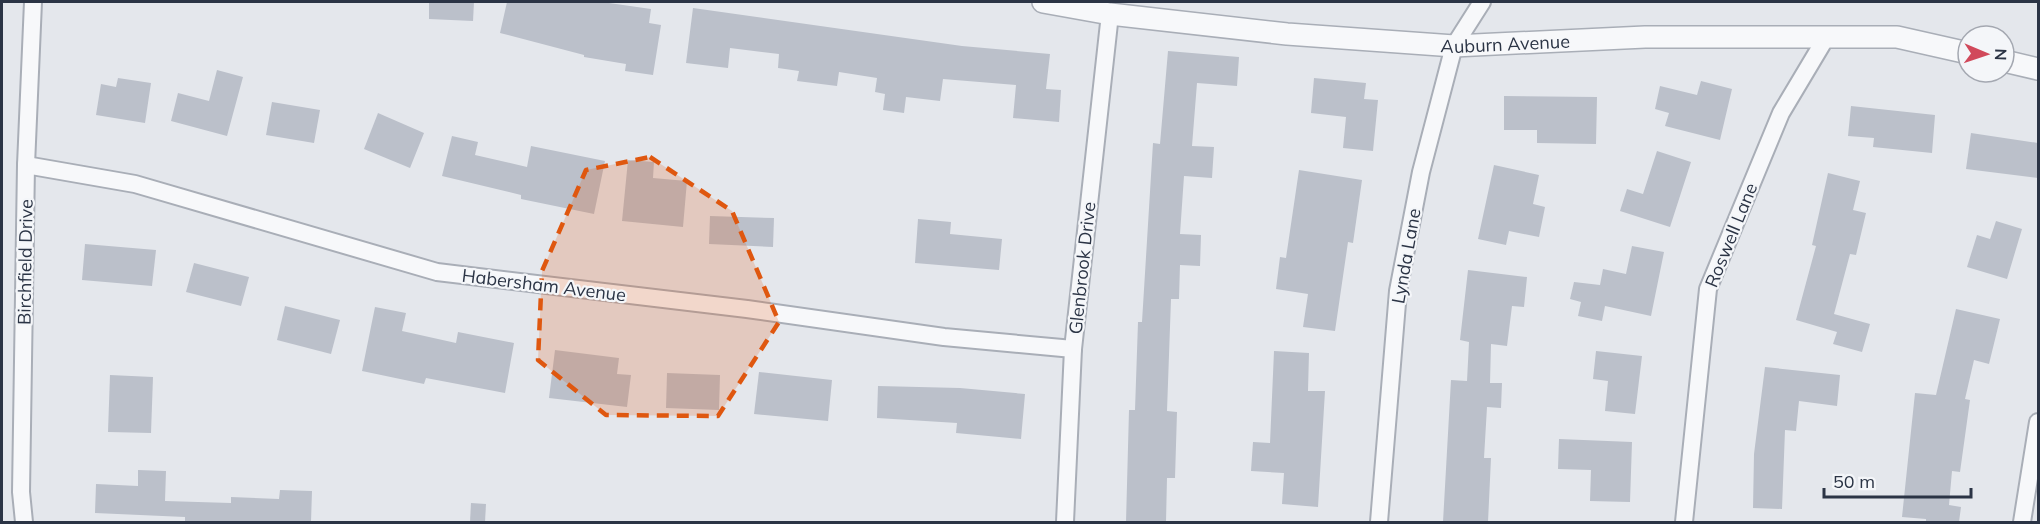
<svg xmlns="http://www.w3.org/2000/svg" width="2040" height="524" viewBox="0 0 2040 524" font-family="Mulish,sans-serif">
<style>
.building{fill:#bbc0ca}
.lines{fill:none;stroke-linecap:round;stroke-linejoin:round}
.minor-casing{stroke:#a9aeb7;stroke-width:20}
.tertiary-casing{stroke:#a9aeb7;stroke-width:24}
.minor{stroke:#f7f8fa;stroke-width:16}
.tertiary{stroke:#f7f8fa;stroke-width:21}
.marked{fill:#df570f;fill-opacity:0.2;stroke:#df570f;stroke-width:4.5;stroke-dasharray:12 8;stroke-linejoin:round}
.labels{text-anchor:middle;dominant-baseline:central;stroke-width:4.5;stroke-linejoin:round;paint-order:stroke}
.street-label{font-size:18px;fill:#2b3445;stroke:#f4f6f9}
</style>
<rect width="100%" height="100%" fill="#e4e7ec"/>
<g class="building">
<polygon points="429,2 474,2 473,21 429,19"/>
<polygon points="507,2 602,2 651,9 649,23 661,25 653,75 625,71 626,64 584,57 584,55 500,33"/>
<polygon points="693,8 962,46 1050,54 1046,89 1061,90 1059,122 1013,118 1016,85 943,79 940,101 906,97 904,113 883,110 885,94 875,92 877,78 839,72 837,86 797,81 799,71 778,68 779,54 730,48 728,68 686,63"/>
<polygon points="1168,51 1239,57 1237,86 1197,83 1192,146 1214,147 1212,178 1184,176 1180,234 1201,235 1200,266 1180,265 1179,299 1171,299 1167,411 1177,412 1175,478 1167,478 1166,522 1126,522 1129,410 1135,410 1138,322 1142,322 1153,143 1160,144"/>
<polygon points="217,70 243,77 227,136 171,121 178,93 209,101"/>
<polygon points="118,78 151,83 145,123 96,115 101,84 116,87"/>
<polygon points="1314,78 1366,83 1364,99 1378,100 1373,151 1343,148 1346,117 1311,113"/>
<polygon points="1701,81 1732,89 1720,140 1665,126 1669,113 1655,109 1660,86 1697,95"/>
<polygon points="1504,96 1597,97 1596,144 1537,143 1537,130 1504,130"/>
<polygon points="272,102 320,110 314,143 266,135"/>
<polygon points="1851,106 1935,115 1932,153 1873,147 1874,138 1848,136"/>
<polygon points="378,113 424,133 410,168 364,149"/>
<polygon points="1971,133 2038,143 2038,178 1966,169"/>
<polygon points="452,136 478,142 475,155 527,167 531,146 605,161 594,214 521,199 521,195 442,176"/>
<polygon points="1657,151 1691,162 1670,227 1620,211 1627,189 1643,194"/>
<polygon points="628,160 654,162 653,178 687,181 683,227 622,221"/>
<polygon points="1494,165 1539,175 1533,204 1545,207 1539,237 1509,231 1506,245 1478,239"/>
<polygon points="1299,170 1362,180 1353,243 1348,242 1335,331 1303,327 1308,294 1276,289 1280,257 1286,258"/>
<polygon points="1828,173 1860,181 1853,210 1866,213 1856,255 1850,254 1834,314 1870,324 1862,352 1833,344 1837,332 1796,320 1816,246 1812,245"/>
<polygon points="710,216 774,218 773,247 709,244"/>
<polygon points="918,219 951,222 950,234 1002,239 999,270 915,263"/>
<polygon points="1996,221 2022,229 2007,279 1967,267 1977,235 1990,239"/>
<polygon points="85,244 156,250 152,286 82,280"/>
<polygon points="1632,246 1664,252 1651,316 1605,306 1602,321 1578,316 1581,302 1570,299 1574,282 1600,285 1603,269 1626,274"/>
<polygon points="194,263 249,277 241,306 186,292"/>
<polygon points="1468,270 1527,277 1524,307 1512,306 1507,346 1491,344 1490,383 1502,383 1501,408 1487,407 1484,458 1491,458 1488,522 1443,522 1451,380 1467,381 1469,342 1460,340"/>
<polygon points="285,306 340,320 331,354 277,340"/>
<polygon points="375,307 406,313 402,331 456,343 458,332 514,343 505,393 426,378 424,384 362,371"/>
<polygon points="1956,309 2000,319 1989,364 1974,360 1965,399 1970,400 1960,472 1952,471 1949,505 1961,507 1959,522 1926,522 1926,519 1902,517 1915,393 1936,395"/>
<polygon points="555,350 619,358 617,374 631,375 627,407 549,398"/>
<polygon points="1274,351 1309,353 1308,391 1325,391 1318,507 1282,504 1284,473 1251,471 1253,442 1270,443"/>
<polygon points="1596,351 1642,356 1635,414 1605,411 1608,381 1593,379"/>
<polygon points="1765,367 1840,375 1837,406 1799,401 1796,431 1785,430 1782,509 1753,508 1754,454"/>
<polygon points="759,372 832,380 828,421 754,414"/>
<polygon points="667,373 720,375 719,410 666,408"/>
<polygon points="110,375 153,377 151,433 108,432"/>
<polygon points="878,386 960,388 1025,394 1021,439 956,433 957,423 877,418"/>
<polygon points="1559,439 1632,442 1630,502 1590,501 1591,470 1558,469"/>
<polygon points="138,470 166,471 165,501 231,503 231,497 279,499 280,490 312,491 311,522 185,522 185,517 95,513 96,484 138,486"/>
<polygon points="471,503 486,504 485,522 470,522"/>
</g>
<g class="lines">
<g class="minor-casing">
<g id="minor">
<polyline points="26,165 135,184 437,272 747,309 944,337 1073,349"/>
<polyline points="24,522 21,492 26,165 33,2"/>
<polyline points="1065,522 1073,349 1110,14"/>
<polyline points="1379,522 1398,291 1421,172 1454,46 1482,2"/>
<polyline points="1684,522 1708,289 1781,113 1827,36"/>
<polyline points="2022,522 2038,422"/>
</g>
</g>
<g class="tertiary-casing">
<g id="tertiary">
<path id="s1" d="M 1043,2 L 1110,14 L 1287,34 L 1454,46 L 1645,37 L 1897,37 L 1968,53"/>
<polyline points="2004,61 2038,69"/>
</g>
</g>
<use href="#minor" class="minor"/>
<use href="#tertiary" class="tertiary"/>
</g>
<path class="marked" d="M 650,157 L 732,211 L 779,322 L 718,416 L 606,415 L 538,360 L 542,271 L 586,170 Z"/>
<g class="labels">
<g class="street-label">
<text stroke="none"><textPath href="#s1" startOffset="465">Auburn Avenue</textPath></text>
<text transform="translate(1731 235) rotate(-68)">Roswell Lane</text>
<text transform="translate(1406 256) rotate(-80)">Lynda Lane</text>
<text transform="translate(25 262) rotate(-89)">Birchfield Drive</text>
<text transform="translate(1082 268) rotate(-84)">Glenbrook Drive</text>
<text transform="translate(544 285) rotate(7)">Habersham Avenue</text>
</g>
</g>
<rect width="2040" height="524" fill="none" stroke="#2b3445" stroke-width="6"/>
<g transform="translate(1986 54) rotate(92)"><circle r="28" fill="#f4f6f9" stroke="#a4a8b1" stroke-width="1.5"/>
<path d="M0-4.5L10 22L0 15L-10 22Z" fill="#d1495b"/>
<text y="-9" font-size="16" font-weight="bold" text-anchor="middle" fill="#2b3445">N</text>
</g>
<path d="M1824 488v9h147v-9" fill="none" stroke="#2b3445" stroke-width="3"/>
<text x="1833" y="488" font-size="18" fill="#2b3445" stroke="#f4f6f9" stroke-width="4.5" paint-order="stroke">50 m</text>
</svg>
